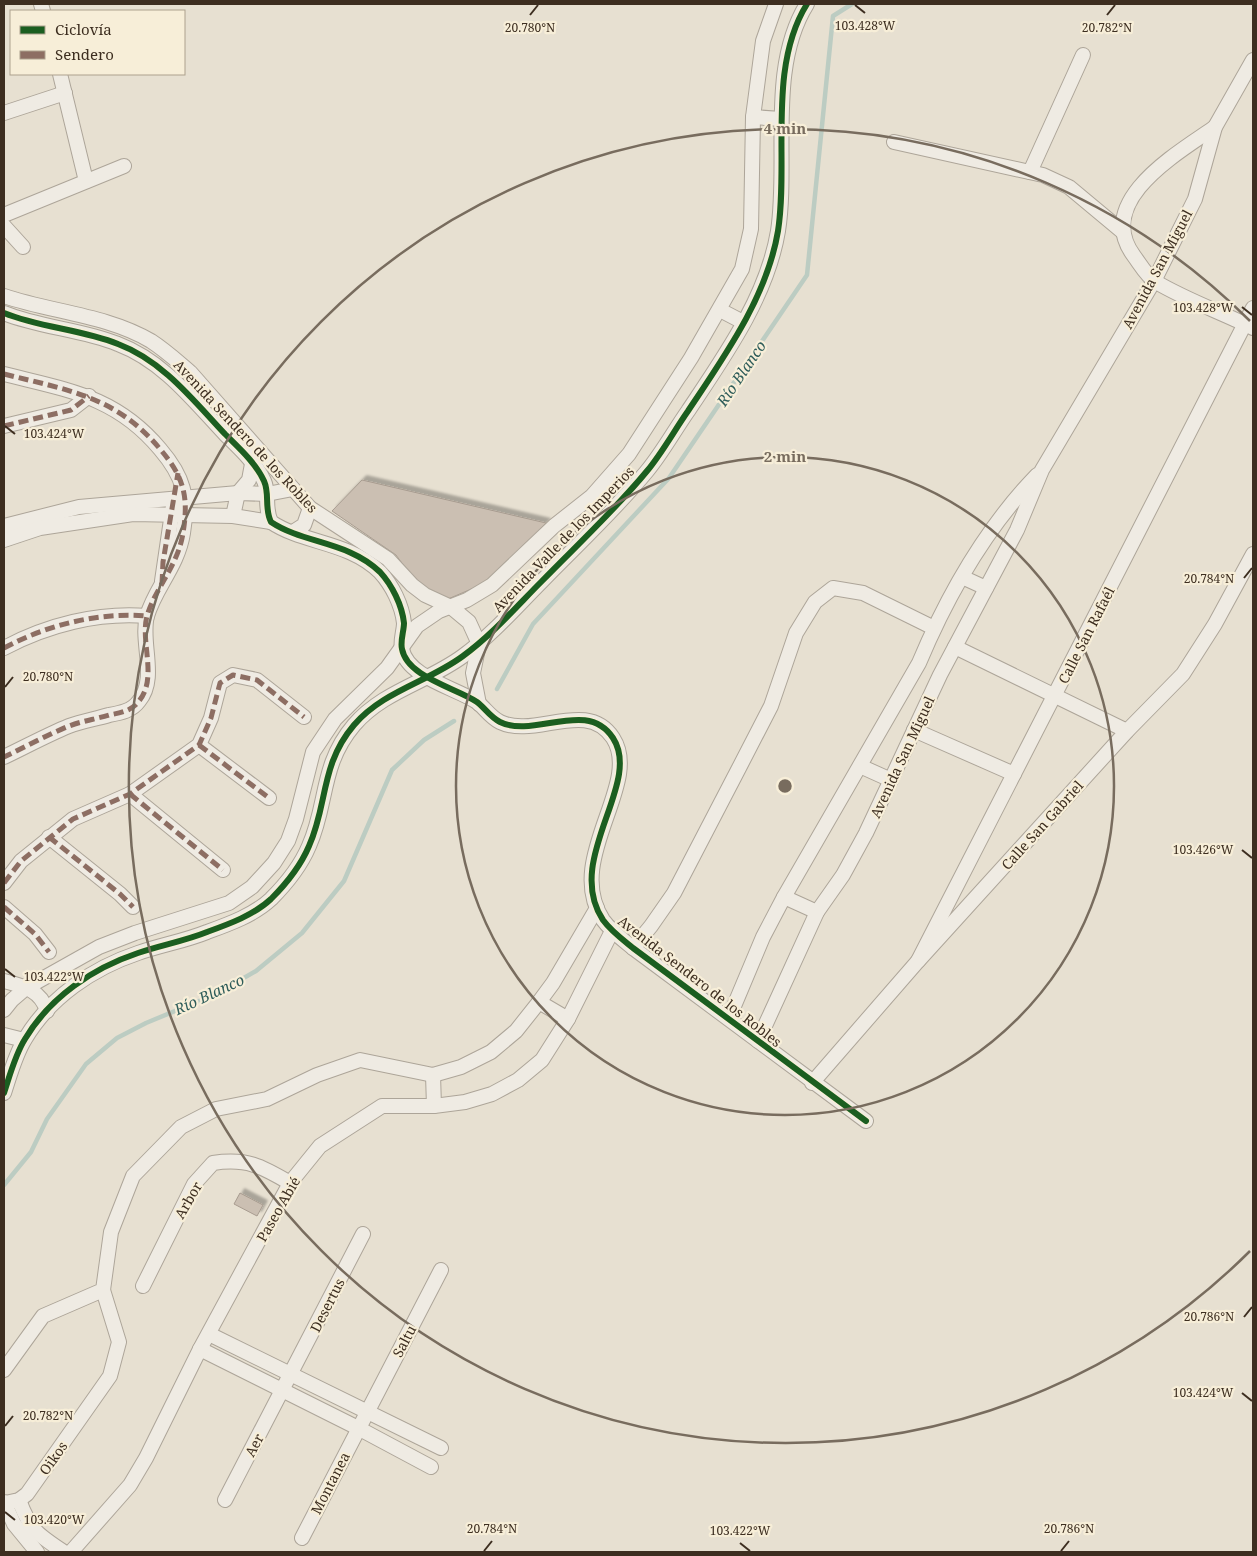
<svg xmlns="http://www.w3.org/2000/svg" width="1257" height="1556" viewBox="0 0 1257 1556" font-family="'Noto Serif',serif">
<style>
.lines{fill:none;stroke-linecap:round;stroke-linejoin:round}
.stream{stroke:#bcccc2;stroke-width:4.5}
.building{fill:#cbbfb2;stroke:#a89c90;filter:url(#shadow)}
.minor-casing{stroke:#ada599;stroke-width:16}
.minor{stroke:#efebe3;stroke-width:14}
.quiet{stroke:#8d6e63;stroke-width:5;stroke-dasharray:10 5;stroke-linecap:butt}
.cycleway-casing{stroke:#f7eed8;stroke-width:9}
.cycleway{stroke:#1b5e20;stroke-width:6}
.ticks{fill:none;stroke:#3d2e20;stroke-width:2}
.ring{fill:none;stroke:#786c5e;stroke-width:2.5}
.labels{text-anchor:middle;dominant-baseline:central;stroke-width:4.5;stroke-linejoin:round;paint-order:stroke}
.street-label{font-size:14px;fill:#3d2e20;stroke:#f7eed8}
.water-label{font-size:15px;font-style:italic;fill:#2f5d5a;stroke:#f7eed8}
.ticks-label{font-size:12px;text-anchor:middle;fill:#3d2e20;stroke:#f7eed8;stroke-width:4.5;stroke-linejoin:round;paint-order:stroke}
.centre{fill:#786c5e;stroke:#f7eed8;stroke-width:2.5}
.ring-label{font-size:15px;text-anchor:middle;font-weight:bold;fill:#786c5e;stroke:#f7eed8;stroke-width:4.5;stroke-linejoin:round;paint-order:stroke}
</style>
<defs>
<filter id="shadow"><feDropShadow dx="4.5" dy="-4.5" stdDeviation="1" flood-color="#0004"/></filter>
</defs>
<rect width="100%" height="100%" fill="#e7e0d1"/>
<g class="lines">
<g class="stream">
<polyline points="497,689 533,624 669,478 807,275 833,16 852,4"/>
<polyline points="4,1185 31,1152 47,1119 86,1064 117,1038 146,1023 216,994 256,971 302,933 344,881 392,770 424,740 454,721"/>
</g>
</g>
<g class="building">
<polygon points="362,480 546,523 504,568 483,584 448,599 417,584 396,555 332,511"/>
<polygon points="240,1193 263,1205 257,1216 234,1204"/>
</g>
<g class="lines">
<g class="minor-casing">
<g id="minor">
<polyline points="41,4 43,11"/>
<polyline points="60,74 86,181"/>
<polyline points="4,113 65,93"/>
<polyline points="753,117 781,119"/>
<path d="M 1215,127 C 1178,153 1093,201 1134,256 C 1140,264 1147,277 1156,282 C 1186,300 1221,312 1253,328"/>
<polyline points="894,142 1043,175 1069,187 1123,232"/>
<polyline points="1030,172 1083,55"/>
<polyline points="4,215 124,166"/>
<polyline points="4,226 23,247"/>
<path d="M 4,296 C 51,312 107,315 151,341 C 165,350 177,361 190,372 L 310,508 L 388,559 L 412,585 L 425,595 L 451,607 L 469,622 L 479,644 L 473,673 L 479,704"/>
<polyline points="720,310 743,322"/>
<path d="M 4,313 C 41,328 81,329 118,344 C 163,361 193,400 225,434 C 238,447 256,463 264,481 C 270,494 264,508 271,522 C 304,544 348,541 380,572 C 392,585 402,605 404,623 C 404,631 400,641 402,649 C 407,677 456,688 477,702 C 485,708 490,717 500,722 C 535,739 587,698 613,738 C 643,784 563,859 603,920 C 611,931 622,939 633,948 L 866,1121"/>
<path d="M 4,374 C 67,390 116,396 160,449 C 184,477 189,497 183,533 C 178,566 155,588 147,616 C 140,642 158,678 139,701 C 132,711 120,713 109,715 C 96,719 82,721 69,726 C 47,735 25,747 4,757"/>
<polyline points="4,426 71,410 89,396"/>
<polyline points="233,516 238,493 249,480 252,464"/>
<polyline points="4,526 79,507 238,493 267,494 293,489"/>
<polyline points="293,532 304,525 310,508"/>
<polyline points="4,540 40,528 133,514 233,516 271,522"/>
<polyline points="962,577 986,588"/>
<polyline points="162,581 173,506"/>
<polyline points="955,647 1127,731"/>
<path d="M 4,648 C 47,625 98,612 147,616"/>
<polyline points="914,730 1014,774"/>
<polyline points="199,745 269,798"/>
<polyline points="860,766 891,780"/>
<polyline points="130,794 223,870"/>
<polyline points="49,837 120,894 133,907"/>
<polyline points="4,883 21,861 73,819 130,794 199,745 211,718 220,683 233,675 257,680 304,717"/>
<polyline points="784,897 817,912"/>
<polyline points="4,907 35,934 49,952"/>
<polyline points="633,948 651,926 674,893 739,768 771,706 796,633 815,602 833,588 863,593 934,628"/>
<polyline points="918,961 1253,308"/>
<path d="M 4,981 C 23,986 41,990 47,1011"/>
<polyline points="539,1002 568,1019"/>
<polyline points="4,1010 12,1000 26,988 99,947 135,933 229,903 252,887 274,863 288,841 296,819 313,752 335,719 387,668 417,626 439,611 467,600 492,585 554,526 592,496 629,454 691,358 742,269 751,229 753,117 763,41 776,4"/>
<path d="M 729,1018 L 763,937 L 784,897 L 919,663 C 948,594 985,529 1037,475"/>
<polyline points="4,1035 24,1040"/>
<polyline points="758,1041 817,912 843,875 866,833 940,675 1017,530 1042,470 1154,281 1195,199 1215,127 1253,60"/>
<polyline points="433,1075 434,1106"/>
<polyline points="812,1083 918,961 1127,731 1183,674 1215,624 1253,554"/>
<path d="M 4,1093 C 10,1075 15,1055 25,1039 C 50,997 93,968 138,953 C 161,945 185,941 207,932 C 229,924 254,915 271,899 C 286,884 301,865 309,846 C 328,804 320,765 354,725 C 383,691 428,682 463,656 C 492,635 517,606 542,581 C 577,545 615,510 647,471 C 662,453 674,431 688,411 C 724,357 767,297 778,231 C 789,161 767,68 807,4"/>
<path d="M 143,1286 L 194,1184 L 213,1163 C 247,1158 261,1166 290,1183"/>
<polyline points="209,1334 441,1448"/>
<polyline points="200,1349 358,1428 431,1467"/>
<polyline points="4,1370 43,1316 103,1290 111,1232 133,1176 181,1127 216,1109 267,1099 317,1075 360,1060 433,1075 461,1067 491,1052 516,1031 539,1002 553,983 597,908"/>
<path d="M 19,1500 C 30,1530 38,1535 64,1552"/>
<polyline points="225,1500 363,1234"/>
<polyline points="4,1502 14,1524 37,1552"/>
<polyline points="5,1503 19,1500 27,1494 110,1376 119,1342 103,1290"/>
<polyline points="302,1538 441,1270"/>
<polyline points="71,1552 130,1485 146,1458 200,1349 290,1183 320,1146 382,1106 434,1106 465,1102 492,1094 518,1080 542,1060 568,1019 612,931"/>
</g>
</g>
<use href="#minor" class="minor"/>
<g class="quiet">
<path d="M 4,374 C 67,390 116,396 160,449 C 184,477 189,497 183,533 C 178,566 155,588 147,616 C 140,642 158,678 139,701 C 132,711 120,713 109,715 C 96,719 82,721 69,726 C 47,735 25,747 4,757"/>
<polyline points="4,426 71,410 89,396"/>
<polyline points="162,584 163,562 178,473"/>
<path d="M 4,648 C 47,625 98,612 147,616"/>
<polyline points="199,745 269,798"/>
<polyline points="130,794 223,870"/>
<polyline points="49,837 120,894 133,907"/>
<polyline points="4,883 21,861 73,819 130,794 199,745 211,718 220,683 233,675 257,680 304,717"/>
<polyline points="4,907 35,934 49,952"/>
</g>
<g class="cycleway-casing">
<g id="cycleway">
<path d="M 4,313 C 41,328 81,329 118,344 C 163,361 193,400 225,434 C 238,447 256,463 264,481 C 270,494 264,508 271,522 C 304,544 348,541 380,572 C 392,585 402,605 404,623 C 404,631 400,641 402,649 C 407,677 456,688 477,702 C 485,708 490,717 500,722 C 535,739 587,698 613,738 C 643,784 563,859 603,920 C 611,931 622,939 633,948 L 866,1121"/>
<path d="M 4,1093 C 10,1075 15,1055 25,1039 C 50,997 93,968 138,953 C 161,945 185,941 207,932 C 229,924 254,915 271,899 C 286,884 301,865 309,846 C 328,804 320,765 354,725 C 383,691 428,682 463,656 C 492,635 517,606 542,581 C 577,545 615,510 647,471 C 662,453 674,431 688,411 C 724,357 767,297 778,231 C 789,161 767,68 807,4"/>
</g>
</g>
<use href="#cycleway" class="cycleway"/>
</g>
<path class="ticks" d="M 855,5 L 865,13M 530,15 L 538,5M 1107,15 L 1115,5M 1242,307 L 1252,315M 5,426 L 15,434M 1244,578 L 1252,568M 5,687 L 13,677M 1242,850 L 1252,858M 5,969 L 15,977M 1244,1317 L 1252,1307M 1242,1393 L 1252,1401M 5,1426 L 13,1416M 5,1512 L 15,1520M 740,1543 L 750,1551M 484,1551 L 492,1541M 1061,1551 L 1069,1541"/>
<g class="ring">
<circle cx="785" cy="786" r="329"/>
<path d="M1250 1251A657 657 0 1 1 1250 321"/>
</g>
<g class="labels">
<g class="street-label">
<text transform="translate(1157 269) rotate(-62)">Avenida San Miguel</text>
<text transform="translate(246 436) rotate(47)">Avenida Sendero de los Robles</text>
<text transform="translate(563 539) rotate(-46)">Avenida Valle de los Imperios</text>
<text transform="translate(1086 635) rotate(-63)">Calle San Rafaél</text>
<text transform="translate(902 757) rotate(-65)">Avenida San Miguel</text>
<text transform="translate(1042 825) rotate(-48)">Calle San Gabriel</text>
<text transform="translate(700 981) rotate(38)">Avenida Sendero de los Robles</text>
<text transform="translate(188 1200) rotate(-60)">Arbor</text>
<text transform="translate(278 1209) rotate(-60)">Paseo Abié</text>
<text transform="translate(327 1305) rotate(-63)">Desertus</text>
<text transform="translate(404 1341) rotate(-62)">Saltu</text>
<text transform="translate(254 1445) rotate(-62)">Aer</text>
<text transform="translate(53 1458) rotate(-55)">Oikos</text>
<text transform="translate(330 1483) rotate(-63)">Montanea</text>
</g>
<g class="water-label">
<text transform="translate(741 373) rotate(-56)">Río Blanco</text>
<text transform="translate(209 994) rotate(-25)">Río Blanco</text>
</g>
</g>
<g class="ticks-label">
<text x="865" y="30">103.428°W</text>
<text x="530" y="32">20.780°N</text>
<text x="1107" y="32">20.782°N</text>
<text x="1203" y="312">103.428°W</text>
<text x="54" y="438">103.424°W</text>
<text x="1209" y="583">20.784°N</text>
<text x="48" y="681">20.780°N</text>
<text x="1203" y="854">103.426°W</text>
<text x="54" y="981">103.422°W</text>
<text x="1209" y="1321">20.786°N</text>
<text x="1203" y="1397">103.424°W</text>
<text x="48" y="1420">20.782°N</text>
<text x="54" y="1524">103.420°W</text>
<text x="492" y="1533">20.784°N</text>
<text x="1069" y="1533">20.786°N</text>
<text x="740" y="1535">103.422°W</text>
</g>
<circle cx="785" cy="786" r="8" class="centre"/>
<g class="ring-label">
<text x="785" y="134">4 min</text>
<text x="785" y="462">2 min</text>
</g>
<rect width="1257" height="1556" fill="none" stroke="#3d2e20" stroke-width="10"/>
<rect x="10" y="10" width="175" height="65" fill="#f7eed8" stroke="#ada18e"/>
<rect x="20" y="26" width="25" height="8" fill="#1b5e20" stroke="#ada18e"/>
<text x="55" y="35" font-size="15" fill="#3d2e20">Ciclovía</text>
<rect x="20" y="51" width="25" height="8" fill="#8d6e63" stroke="#ada18e"/>
<text x="55" y="60" font-size="15" fill="#3d2e20">Sendero</text>
</svg>
